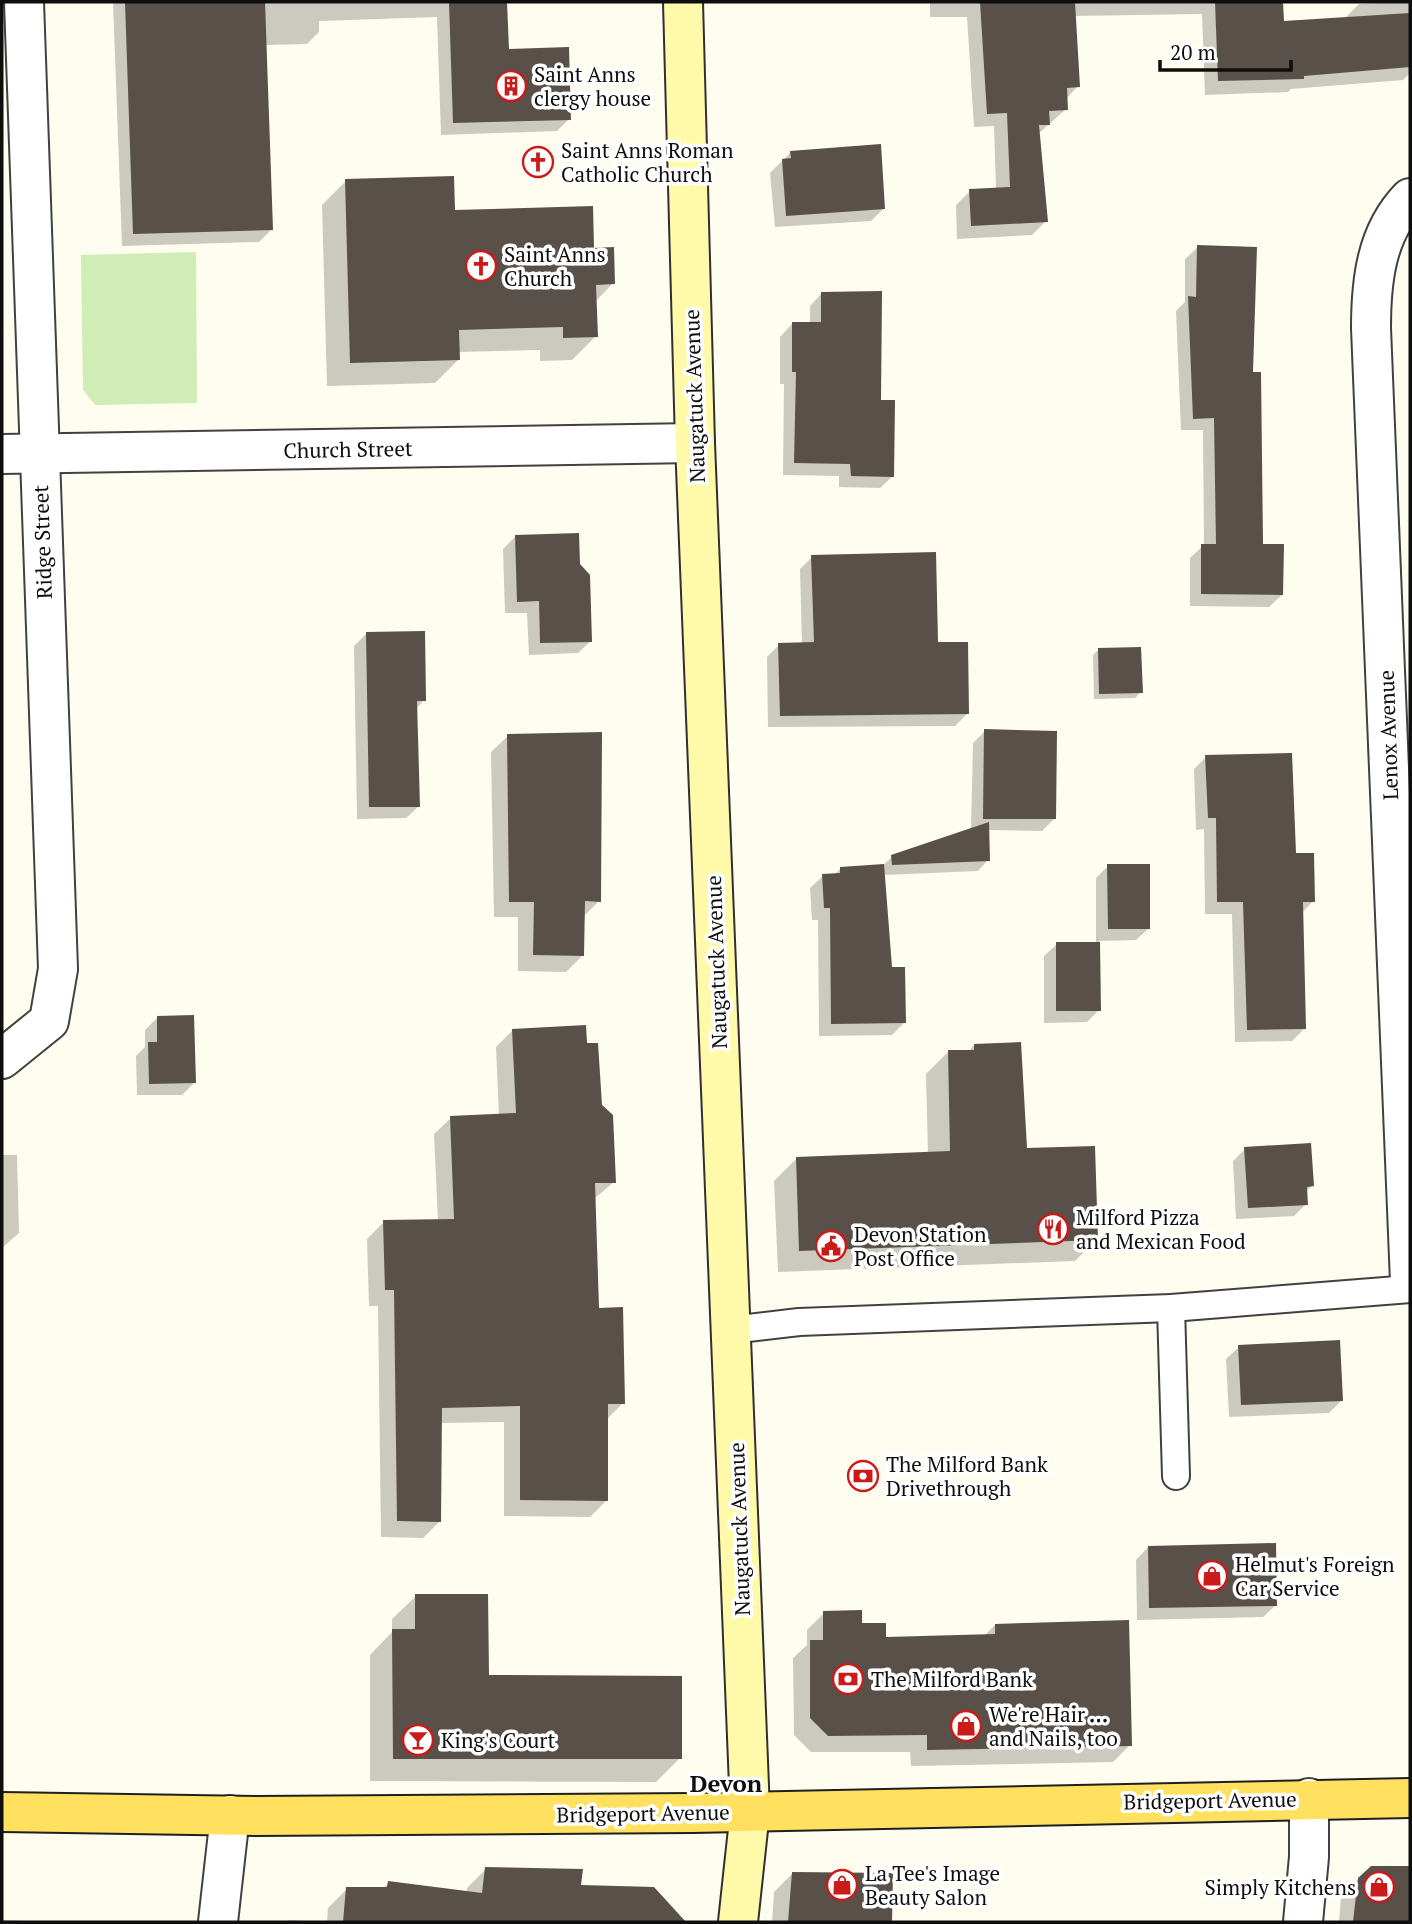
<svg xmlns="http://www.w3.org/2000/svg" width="1412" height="1924" viewBox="0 0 1412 1924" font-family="'PT Serif',serif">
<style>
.green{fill:#cfedb5}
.shadow{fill:#0003}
.building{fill:#585049}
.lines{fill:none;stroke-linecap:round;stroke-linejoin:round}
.lane-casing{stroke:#414141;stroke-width:30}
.street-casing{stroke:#414141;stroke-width:42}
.secondary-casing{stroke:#303030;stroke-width:42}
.primary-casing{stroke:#1f1f1f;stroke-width:42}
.lane{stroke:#fff;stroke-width:26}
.street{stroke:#fff;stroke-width:38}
.secondary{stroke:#fffaaa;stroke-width:38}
.primary{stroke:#ffe05f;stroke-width:38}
.labels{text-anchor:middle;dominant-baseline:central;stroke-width:7;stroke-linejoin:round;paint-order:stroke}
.poi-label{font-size:21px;fill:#0e0e0e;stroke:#fff;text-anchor:start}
.street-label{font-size:21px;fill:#0e0e0e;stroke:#fff}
.quarter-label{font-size:24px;font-weight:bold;fill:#0e0e0e;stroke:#fff}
</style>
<rect width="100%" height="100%" fill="#fffdef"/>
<polygon class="green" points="196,252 197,403 95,405 83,390 81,255"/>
<g class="shadow">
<polygon points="113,2 505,2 507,51 569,119 557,131 441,135 437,17 319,21 319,32 307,44 265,45 272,229 259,242 122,246"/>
<polygon points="930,2 1264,2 1264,32 1345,18 1359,4 1410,2 1410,73 1403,80 1291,89 1288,92 1205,95 1202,14 1074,16 1078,86 1066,99 1066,109 1038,134 1046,221 1032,235 957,239 956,205 970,191 996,190 994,126 974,127 967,17 930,17"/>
<polygon points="791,152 884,208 871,221 775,227 770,173"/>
<polygon points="346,181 593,250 613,283 595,302 596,336 572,360 540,361 540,350 458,352 459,359 435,383 327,386 322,205"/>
<polygon points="1198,247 1251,374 1262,546 1282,595 1269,607 1190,606 1190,558 1204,545 1203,430 1181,430 1176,311 1185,302 1185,259"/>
<polygon points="822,293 880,401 893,476 880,488 839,487 839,476 783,475 784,384 780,384 780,337 792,324 810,324 810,306"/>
<polygon points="515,537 579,565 591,641 578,653 529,655 527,613 505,613 503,549"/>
<polygon points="812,557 937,644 967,714 955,726 768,727 767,657 779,645 802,644 800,569"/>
<polygon points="367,633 424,700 416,709 419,806 406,818 357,819 354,646"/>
<polygon points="1099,649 1141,692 1135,698 1094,699 1093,655"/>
<polygon points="985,731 1054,819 1042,831 988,830 988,860 978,871 883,875 890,969 904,1023 892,1035 819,1036 818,920 812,920 810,888 823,876 834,875 840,869 882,866 892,857 971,830 973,743"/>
<polygon points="601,733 599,901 583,917 583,955 566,972 518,971 518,917 494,917 491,752 508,736"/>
<polygon points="1206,757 1295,855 1313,901 1302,913 1305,1028 1292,1041 1235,1042 1232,914 1205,914 1204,829 1196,830 1194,769"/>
<polygon points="1108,866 1149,928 1136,940 1099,941 1099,1010 1087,1022 1044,1023 1044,956 1057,944 1096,944 1096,878"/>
<polygon points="157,1018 195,1082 182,1095 137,1095 136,1056 145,1047 145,1030"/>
<polygon points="513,1030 585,1045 600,1106 614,1182 594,1199 597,1309 623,1403 607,1419 607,1500 590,1517 504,1516 504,1422 440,1423 440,1521 423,1538 381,1537 378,1306 369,1306 367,1239 384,1222 438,1221 434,1134 451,1118 499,1116 496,1047"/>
<polygon points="974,1045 1026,1150 1097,1239 1075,1261 778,1272 774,1181 796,1159 928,1154 926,1074 948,1052 968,1052"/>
<polygon points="1245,1149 1312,1186 1305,1192 1306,1204 1294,1216 1236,1219 1233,1161"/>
<polygon points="2,1155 17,1155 19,1233 2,1248"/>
<polygon points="1239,1347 1341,1401 1329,1413 1229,1417 1226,1359"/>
<polygon points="1148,1547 1276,1605 1263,1617 1137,1620 1136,1560"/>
<polygon points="416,1596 487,1677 680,1758 656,1782 370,1781 370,1655 392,1632 392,1619"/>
<polygon points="824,1613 861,1625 884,1639 984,1636 995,1625 1130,1745 1113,1762 911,1766 910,1752 811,1752 794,1735 793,1658 807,1645 807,1630"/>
<polygon points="1371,1867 1410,1867 1410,1922 1339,1922 1341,1897"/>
<polygon points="486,1869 579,1887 679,1918 679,1922 287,1922 289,1920 327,1922 328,1908 347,1889 383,1889 389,1883 466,1893 467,1888"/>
<polygon points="792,1874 891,1875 891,1922 772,1922 774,1892"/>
<polygon points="2,1920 56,1922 2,1922"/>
</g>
<g class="building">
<polygon points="125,2 265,2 273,230 133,234"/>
<polygon points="449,2 507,2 509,49 569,47 571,120 453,123"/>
<polygon points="980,2 1075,2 1080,87 1067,88 1068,110 1049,111 1050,125 1039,125 1048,222 971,226 969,189 1010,187 1007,113 987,114"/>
<polygon points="1215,2 1283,2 1284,21 1410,13 1410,67 1304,76 1304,79 1218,81"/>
<polygon points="881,144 885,209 786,216 782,159 791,158 790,151"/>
<polygon points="454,176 455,210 593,206 594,248 614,247 615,284 596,285 598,337 563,338 563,327 459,330 460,360 350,363 345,179"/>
<polygon points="1197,245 1257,247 1253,372 1261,372 1263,544 1284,544 1283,595 1201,594 1201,544 1216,544 1214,418 1193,419 1188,296 1196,297"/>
<polygon points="882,291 881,400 895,400 894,477 851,476 850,464 794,463 796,372 792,372 792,322 821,322 821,292"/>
<polygon points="579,533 580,564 590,575 592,642 540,643 539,601 517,602 515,535"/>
<polygon points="936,552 938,642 968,642 969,714 780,716 778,643 814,642 811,555"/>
<polygon points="425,631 426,701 417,701 420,807 369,807 366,632"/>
<polygon points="1141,647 1143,693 1099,694 1098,648"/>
<polygon points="984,729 1057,731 1056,819 983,819"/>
<polygon points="602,732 601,902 585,901 584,956 533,955 534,902 509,902 507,734"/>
<polygon points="1292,753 1296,853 1314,853 1315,902 1303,902 1306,1029 1247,1030 1243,902 1217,902 1216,818 1208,818 1205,755"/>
<polygon points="989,822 990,861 892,865 891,855"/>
<polygon points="884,864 892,967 905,967 906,1023 831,1024 830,908 824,908 822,874 840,873 840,867"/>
<polygon points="1107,864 1150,864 1150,929 1108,929"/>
<polygon points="1056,942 1100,942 1101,1011 1056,1011"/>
<polygon points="194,1015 196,1083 149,1084 148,1042 157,1042 157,1016"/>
<polygon points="586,1025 587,1043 598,1043 602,1105 613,1115 616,1183 595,1183 599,1308 623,1307 625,1404 608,1404 608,1501 520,1500 520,1406 442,1408 441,1522 397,1521 394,1290 385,1290 383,1220 454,1219 450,1116 516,1113 512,1029"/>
<polygon points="1021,1042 1027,1148 1095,1146 1098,1240 799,1251 796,1157 950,1151 948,1050 974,1050 974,1044"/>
<polygon points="1311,1143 1314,1186 1307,1187 1308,1205 1248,1208 1244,1147"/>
<polygon points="1340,1340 1343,1401 1241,1405 1238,1345"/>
<polygon points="1276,1543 1277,1606 1149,1608 1148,1546"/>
<polygon points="415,1594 488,1594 489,1675 682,1676 682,1759 393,1759 392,1629 415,1629"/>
<polygon points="862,1610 862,1623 886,1623 886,1637 995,1634 995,1624 1129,1620 1132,1746 927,1750 927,1735 828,1736 810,1718 810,1640 823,1640 823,1611"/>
<polygon points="1371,1866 1410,1866 1410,1922 1353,1922 1358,1878"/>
<polygon points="485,1867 583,1869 581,1885 654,1887 686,1922 343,1922 346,1887 387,1887 388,1881 482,1893"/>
<polygon points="792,1872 893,1873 892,1922 788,1922"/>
</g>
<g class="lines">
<g class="lane-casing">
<g id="lane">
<polyline points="1171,1308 1176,1476"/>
<polyline points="731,1330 799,1322 1171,1308 1410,1289"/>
</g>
</g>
<g class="street-casing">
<g id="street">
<path d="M 1410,198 C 1376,233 1371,281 1371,328 L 1410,1282"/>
<polyline points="2,454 695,443"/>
<polyline points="2,1059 49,1021 58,969 24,2"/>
<polyline points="218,1922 230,1815"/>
<polyline points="1303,1922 1309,1857 1309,1798"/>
</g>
</g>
<g class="secondary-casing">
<polyline id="secondary" points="683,2 695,443 750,1811 738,1922"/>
</g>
<g class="primary-casing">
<polyline id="primary" points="2,1812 256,1816 693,1813 1410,1798"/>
</g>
<use href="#lane" class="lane"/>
<use href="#street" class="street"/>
<use href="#secondary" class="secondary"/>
<use href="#primary" class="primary"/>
</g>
<defs>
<g id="building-ring" transform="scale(1.575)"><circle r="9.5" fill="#fff" stroke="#cb1a1a" stroke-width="1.5"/><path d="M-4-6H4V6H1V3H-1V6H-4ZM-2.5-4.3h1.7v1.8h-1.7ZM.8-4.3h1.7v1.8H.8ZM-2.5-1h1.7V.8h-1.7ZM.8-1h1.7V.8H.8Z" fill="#cb1a1a"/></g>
<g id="church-ring" transform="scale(1.575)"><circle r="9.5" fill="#fff" stroke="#cb1a1a" stroke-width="1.5"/><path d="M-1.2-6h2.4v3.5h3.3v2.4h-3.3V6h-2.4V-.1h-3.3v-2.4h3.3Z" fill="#cb1a1a"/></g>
<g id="restaurant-ring" transform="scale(1.575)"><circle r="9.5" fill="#fff" stroke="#cb1a1a" stroke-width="1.5"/><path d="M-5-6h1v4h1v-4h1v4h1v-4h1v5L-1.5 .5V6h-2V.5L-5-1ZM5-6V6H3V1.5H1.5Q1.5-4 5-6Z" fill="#cb1a1a"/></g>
<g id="civic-ring" transform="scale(1.575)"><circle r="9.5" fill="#fff" stroke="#cb1a1a" stroke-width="1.5"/><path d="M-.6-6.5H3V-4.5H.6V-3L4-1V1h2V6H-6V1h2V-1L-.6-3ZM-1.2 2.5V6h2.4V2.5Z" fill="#cb1a1a"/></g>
<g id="bank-ring" transform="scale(1.575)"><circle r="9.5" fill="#fff" stroke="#cb1a1a" stroke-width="1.5"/><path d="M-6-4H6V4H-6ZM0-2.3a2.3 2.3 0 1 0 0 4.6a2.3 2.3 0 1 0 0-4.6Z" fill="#cb1a1a"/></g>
<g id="shop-ring" transform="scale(1.575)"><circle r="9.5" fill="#fff" stroke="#cb1a1a" stroke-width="1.5"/><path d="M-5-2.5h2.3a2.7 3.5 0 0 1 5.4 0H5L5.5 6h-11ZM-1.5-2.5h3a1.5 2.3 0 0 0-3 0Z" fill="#cb1a1a"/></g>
<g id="bar-ring" transform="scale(1.575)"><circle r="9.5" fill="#fff" stroke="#cb1a1a" stroke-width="1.5"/><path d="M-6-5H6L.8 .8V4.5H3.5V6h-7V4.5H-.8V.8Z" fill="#cb1a1a"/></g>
</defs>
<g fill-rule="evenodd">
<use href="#building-ring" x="511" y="86"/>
<use href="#church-ring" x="538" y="162"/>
<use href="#church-ring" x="481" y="266"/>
<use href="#restaurant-ring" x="1053" y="1229"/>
<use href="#civic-ring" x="831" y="1246"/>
<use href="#bank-ring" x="863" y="1476"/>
<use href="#shop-ring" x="1212" y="1576"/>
<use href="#bank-ring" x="848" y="1679"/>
<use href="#shop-ring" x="966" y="1726"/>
<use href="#bar-ring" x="418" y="1740"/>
<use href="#shop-ring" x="842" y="1885"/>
<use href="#shop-ring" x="1379" y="1887"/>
</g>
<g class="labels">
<g class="poi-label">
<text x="534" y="74">Saint Anns<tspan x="534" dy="24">clergy house</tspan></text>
<text x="561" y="150">Saint Anns Roman<tspan x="561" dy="24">Catholic Church</tspan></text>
<text x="504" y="254">Saint Anns<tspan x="504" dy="24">Church</tspan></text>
<text x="1076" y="1217">Milford Pizza<tspan x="1076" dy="24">and Mexican Food</tspan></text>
<text x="854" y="1234">Devon Station<tspan x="854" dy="24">Post Office</tspan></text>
<text x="886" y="1464">The Milford Bank<tspan x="886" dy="24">Drivethrough</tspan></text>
<text x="1235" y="1564">Helmut's Foreign<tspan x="1235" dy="24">Car Service</tspan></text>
<text x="871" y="1679">The Milford Bank</text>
<text x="989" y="1714">We're Hair ...<tspan x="989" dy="24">and Nails, too</tspan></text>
<text x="441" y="1740">King's Court</text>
<text x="865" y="1873">La Tee's Image<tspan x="865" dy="24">Beauty Salon</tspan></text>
<text x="1356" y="1887" text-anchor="end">Simply Kitchens</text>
</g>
<g class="street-label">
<text transform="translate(694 396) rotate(-92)">Naugatuck Avenue</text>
<text transform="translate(348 449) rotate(-1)">Church Street</text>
<text transform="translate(42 542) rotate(-92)">Ridge Street</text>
<text transform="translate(1388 735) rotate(-92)">Lenox Avenue</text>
<text transform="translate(716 962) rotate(-92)">Naugatuck Avenue</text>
<text transform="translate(739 1529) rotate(-92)">Naugatuck Avenue</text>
<text transform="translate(1210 1800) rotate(-1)">Bridgeport Avenue</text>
<text transform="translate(643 1813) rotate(-1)">Bridgeport Avenue</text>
</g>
<g class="quarter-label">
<text x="726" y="1783">Devon</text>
</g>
</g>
<rect width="1412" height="1924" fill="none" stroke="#0e0e0e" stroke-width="7"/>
<path d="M1160 60v10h131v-10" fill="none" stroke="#0e0e0e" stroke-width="3.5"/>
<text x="1170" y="60" font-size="21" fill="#0e0e0e" stroke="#ffffff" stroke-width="5" paint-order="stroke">20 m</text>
</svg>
